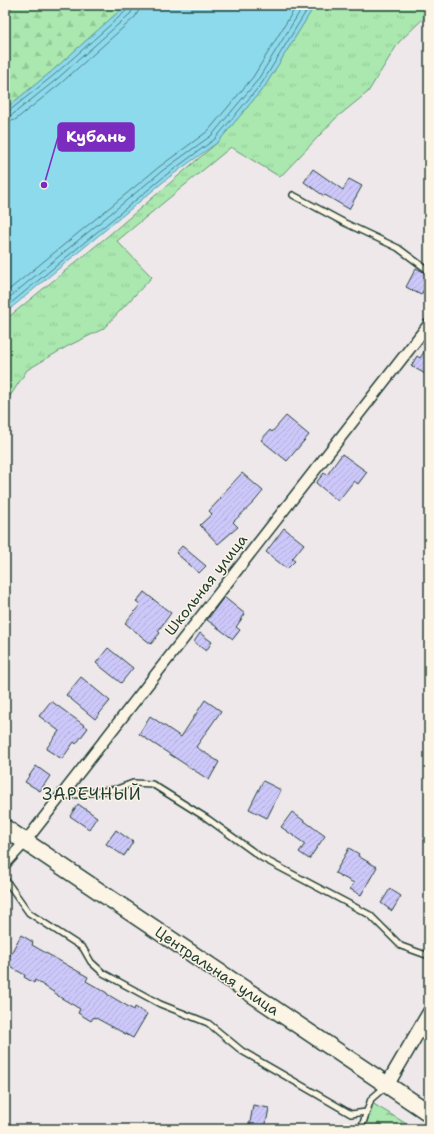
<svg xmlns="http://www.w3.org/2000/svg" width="434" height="1134" viewBox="0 0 434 1134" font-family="'Shantell Sans',sans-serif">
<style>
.grass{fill:url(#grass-tufts);stroke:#649272}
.forest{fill:url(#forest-firs);stroke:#649272}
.water{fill:#8ddaed;stroke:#619ba3}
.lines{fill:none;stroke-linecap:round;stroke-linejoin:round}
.shore{stroke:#4b7c7e;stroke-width:1}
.building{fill:url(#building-hatch);stroke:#1f3d34}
.service-casing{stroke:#1f3d34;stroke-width:8}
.minor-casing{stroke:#1f3d34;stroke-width:13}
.tertiary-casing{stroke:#1f3d34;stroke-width:16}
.primary-casing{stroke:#1f3d34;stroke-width:19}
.service{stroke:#fcf5e5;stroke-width:5}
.minor{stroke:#fcf5e5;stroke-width:10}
.tertiary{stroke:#fcf5e5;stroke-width:13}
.primary{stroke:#fcf5e5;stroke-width:16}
.labels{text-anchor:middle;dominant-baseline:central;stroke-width:3;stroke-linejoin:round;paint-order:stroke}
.street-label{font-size:15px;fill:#1f3d34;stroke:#fcf5e5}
.quarter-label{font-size:17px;letter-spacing:1px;fill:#1f3d34;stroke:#fcf5e5}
.leader{fill:none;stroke:#7b2cbf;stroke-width:1.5}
.callout-dot{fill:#7b2cbf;stroke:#fcf5e5;stroke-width:1.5}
.callout{fill:#7b2cbf;stroke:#7b2cbf;stroke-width:1.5}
.callout-label{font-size:16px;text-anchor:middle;font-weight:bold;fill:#fff}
</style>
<defs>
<pattern id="grass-tufts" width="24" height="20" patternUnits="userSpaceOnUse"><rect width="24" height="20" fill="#aae8af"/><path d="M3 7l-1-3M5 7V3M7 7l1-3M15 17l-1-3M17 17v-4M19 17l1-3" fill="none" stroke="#92c897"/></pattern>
<pattern id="forest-firs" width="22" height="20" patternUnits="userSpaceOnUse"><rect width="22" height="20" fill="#aae8af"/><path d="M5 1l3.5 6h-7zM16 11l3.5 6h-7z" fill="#92c897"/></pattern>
<pattern id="building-hatch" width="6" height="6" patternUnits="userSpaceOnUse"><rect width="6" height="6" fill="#cdc8fa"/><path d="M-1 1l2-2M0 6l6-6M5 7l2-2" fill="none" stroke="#b0add7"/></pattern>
</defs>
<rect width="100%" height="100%" fill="#eee8eb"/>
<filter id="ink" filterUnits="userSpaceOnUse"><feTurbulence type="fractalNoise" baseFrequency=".025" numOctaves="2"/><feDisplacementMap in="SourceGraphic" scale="8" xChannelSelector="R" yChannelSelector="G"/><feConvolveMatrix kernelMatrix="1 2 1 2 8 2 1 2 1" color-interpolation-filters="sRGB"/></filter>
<g filter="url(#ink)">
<polygon class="grass" points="315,5 429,5 429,13 399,42 368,92 336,118 280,177 231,147 117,241 152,277 103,329 68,346 27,370 5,404 5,320 109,235 218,142 265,86"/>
<g class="forest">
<polygon points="13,5 126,5 51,72 5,109 5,23"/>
<polygon points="372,1103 415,1129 365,1129"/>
</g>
<polygon class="water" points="126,5 315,5 265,86 218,142 168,178 5,313 5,109 51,72"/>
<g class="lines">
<g class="shore">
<polyline points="5,112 9,111 54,75 127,10 128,5"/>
<polyline points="5,117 12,115 57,79 131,13 133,5"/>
<polyline points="5,123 15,120 60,84 135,17 138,12 139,5"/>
<polyline points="5,293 159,167 208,131 253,77 297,5"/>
<polyline points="5,301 162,171 212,135 257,81 304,5"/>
<polyline points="5,308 166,175 215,139 262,83 310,5"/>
</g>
</g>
<g class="building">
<polygon points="313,169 343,190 349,179 362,186 349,209 325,195 324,196 304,182"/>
<polygon points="416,268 429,275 429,280 421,295 406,287"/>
<polygon points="429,344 429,376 411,366 417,356 420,358"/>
<polygon points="286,416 309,435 287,461 261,440 270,430 272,432"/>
<polygon points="342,454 367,472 358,484 354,481 338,501 316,483 324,473 327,475"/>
<polygon points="242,473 263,491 254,502 233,522 238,527 218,544 200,525 212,514 209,511 221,498 220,497"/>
<polygon points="284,528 304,544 292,559 295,561 287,569 266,552"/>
<polygon points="182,546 206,566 199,573 176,553"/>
<polygon points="144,592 171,613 158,631 160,633 151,644 125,623 140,605 136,602"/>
<polygon points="224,597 245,614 236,627 240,630 233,639 207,620"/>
<polygon points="200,633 212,642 206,651 194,642"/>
<polygon points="108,648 133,668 121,683 96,663"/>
<polygon points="81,677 110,701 95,719 66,695"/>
<polygon points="205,700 221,711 196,747 219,762 209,780 139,734 150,716 181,737"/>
<polygon points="51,701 88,728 76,744 74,742 62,759 46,749 59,731 39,716"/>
<polygon points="36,766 50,776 40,791 25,782"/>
<polygon points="263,781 281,790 267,818 249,809"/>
<polygon points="78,804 97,817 89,829 70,816"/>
<polygon points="292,812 325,836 309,859 299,852 305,844 281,827"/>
<polygon points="116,830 133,842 124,856 106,844"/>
<polygon points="349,848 359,854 358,856 377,867 361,895 350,889 354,883 335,873"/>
<polygon points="390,889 401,896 392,911 381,903"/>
<polygon points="21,935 33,942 32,945 88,977 86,981 107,993 107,994 134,1010 135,1007 147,1014 133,1038 94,1017 91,1021 78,1013 80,1009 58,996 58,995 35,980 34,983 24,977 25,975 5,964"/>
<polygon points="253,1105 269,1108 265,1129 249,1129"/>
</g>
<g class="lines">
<g class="service-casing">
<g id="service">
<polyline points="293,195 345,223 398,248 429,271"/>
<polyline points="61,797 117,789 133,783 152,784 208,819 262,858 370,915 401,946 429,956"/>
<polyline points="5,879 29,913 83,948 91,962 103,973 160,1004 208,1023 242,1051 351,1114 366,1112"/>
<polyline points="361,1129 371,1099 385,1087"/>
</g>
</g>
<g class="minor-casing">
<polyline id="minor" points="5,864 25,842 429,324"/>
</g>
<g class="tertiary-casing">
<polyline id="tertiary" points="387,1085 429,1013"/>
</g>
<g class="primary-casing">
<polyline id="primary" points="5,828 429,1113"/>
</g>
<use href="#service" class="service"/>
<use href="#minor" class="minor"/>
<use href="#tertiary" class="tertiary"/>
<use href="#primary" class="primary"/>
</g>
</g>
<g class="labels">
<g class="street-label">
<text transform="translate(206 585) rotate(-52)">Школьная улица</text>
<text transform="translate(217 971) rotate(34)">Центральная улица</text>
</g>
<g class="quarter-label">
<text x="92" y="794">ЗАРЕЧНЫЙ</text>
</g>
</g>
<path class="leader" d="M44 185L58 137"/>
<circle class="callout-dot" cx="44" cy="185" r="4"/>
<rect class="callout" x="58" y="123" width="76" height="28" rx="4"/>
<g class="callout-label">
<text x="96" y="142">Кубань</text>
</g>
<rect width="434" height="1134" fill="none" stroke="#fcf5e5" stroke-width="20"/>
<rect x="10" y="10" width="414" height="1114" fill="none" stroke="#1f3d34" stroke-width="1.5" filter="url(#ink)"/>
</svg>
